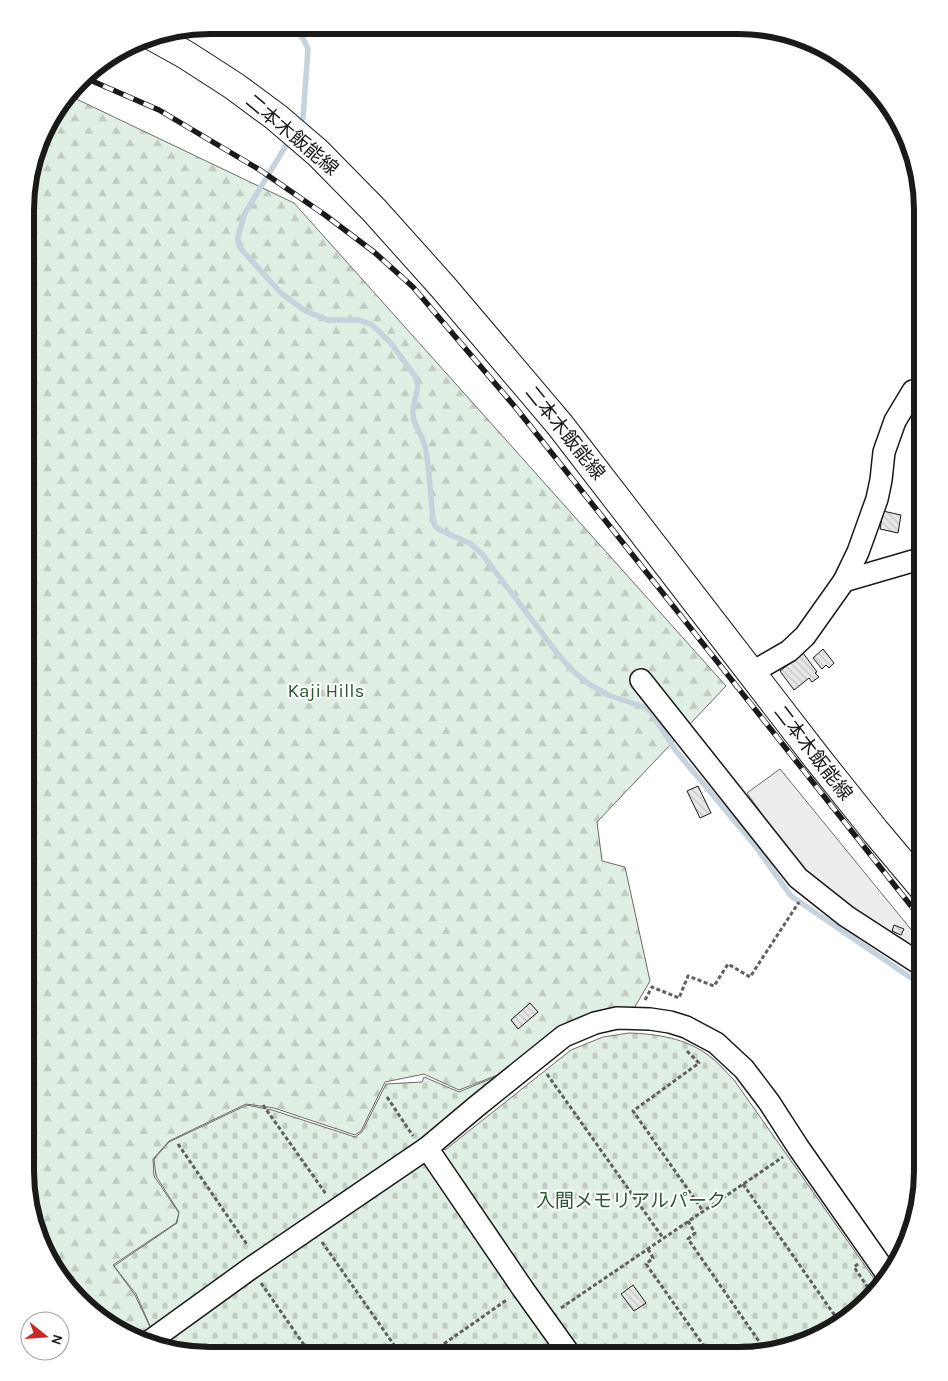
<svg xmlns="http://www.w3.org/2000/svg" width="948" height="1381" viewBox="0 0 948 1381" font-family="Karla,'Noto Sans JP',sans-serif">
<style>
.forest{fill:url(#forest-firs);stroke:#6a6a6a}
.cemetery{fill:url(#cemetery-stones);stroke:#6a6a6a}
.parking{fill:#ededed;stroke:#6a6a6a}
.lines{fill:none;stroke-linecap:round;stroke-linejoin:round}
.stream{stroke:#c6d2dc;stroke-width:5.5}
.building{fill:url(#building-back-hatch);stroke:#1a1a1a}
.minor-casing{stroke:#1a1a1a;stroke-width:24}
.major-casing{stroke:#1a1a1a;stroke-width:30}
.path{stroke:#5f5f5f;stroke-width:3;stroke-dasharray:4 2.5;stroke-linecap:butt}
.minor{stroke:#fff;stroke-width:21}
.major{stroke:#fff;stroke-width:28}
.rail-casing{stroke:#1a1a1a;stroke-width:5.5}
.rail{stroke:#fff;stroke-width:4;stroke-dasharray:11;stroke-linecap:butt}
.labels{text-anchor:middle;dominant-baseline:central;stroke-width:4;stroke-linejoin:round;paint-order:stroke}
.street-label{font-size:19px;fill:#1a1a1a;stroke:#fff}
.park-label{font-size:19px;fill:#2b5a34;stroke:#fff}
.rim{fill:none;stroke:#1a1a1a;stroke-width:6}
</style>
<defs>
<pattern id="forest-firs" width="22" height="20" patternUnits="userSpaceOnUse" patternTransform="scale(1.25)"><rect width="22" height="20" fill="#e0efe3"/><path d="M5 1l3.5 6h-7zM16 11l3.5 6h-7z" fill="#c0ccc2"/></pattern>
<pattern id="cemetery-stones" width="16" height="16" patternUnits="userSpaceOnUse" patternTransform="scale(1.25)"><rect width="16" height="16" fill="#e0efe3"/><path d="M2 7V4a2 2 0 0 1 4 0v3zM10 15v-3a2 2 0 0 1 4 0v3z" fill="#c0ccc2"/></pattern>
<pattern id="building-back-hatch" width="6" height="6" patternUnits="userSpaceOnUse" patternTransform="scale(1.25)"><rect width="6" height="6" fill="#e6e6e6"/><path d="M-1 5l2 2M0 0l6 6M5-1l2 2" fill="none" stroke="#c5c5c5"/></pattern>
</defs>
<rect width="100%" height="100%" fill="#fff"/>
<polygon class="forest" points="68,95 294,203 726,686 597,822 602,861 625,867 650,981 633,1010 508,1071 459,1090 424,1074 385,1082 361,1131 355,1135 274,1108 246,1104 169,1141 153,1159 154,1176 179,1213 176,1223 113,1265 135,1295 151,1329 140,1337 107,1325 71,1293 44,1253 25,1171 27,185 50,118"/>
<path class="cemetery" d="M 629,1033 C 657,1034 685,1038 708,1055 C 718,1062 726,1072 734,1080 L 880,1287 L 860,1310 L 820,1337 L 738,1356 L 186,1354 L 163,1346 L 164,1342 L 151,1328 L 136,1294 L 114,1266 L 177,1223 L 179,1212 L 156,1176 L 154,1159 L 169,1142 L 247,1105 L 272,1110 L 355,1137 L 362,1132 L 386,1084 L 422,1082 L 424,1077 L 459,1092 L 507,1072 L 433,1132 L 445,1150 L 571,1050 L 603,1037 Z"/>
<polygon class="parking" points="780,769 918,938 911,951 804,873 747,793"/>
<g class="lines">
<g class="stream">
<polyline points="292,25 304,40 308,49 303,118 298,127"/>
<path d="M 290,139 L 245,213 L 238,236 L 238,242 L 240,248 L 282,294 L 304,310 L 327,320 L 359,320 L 371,324 L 390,342 L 415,376 C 422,388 412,401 413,414 C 413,425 421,433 424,443 C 427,453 428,464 429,474 C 430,490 432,505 433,521 L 435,526 L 440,530 L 471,544 L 482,554 L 557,653 L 574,672 L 589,684 L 608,695 L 644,707 L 650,711 L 676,751 L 753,843 L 791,896 L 923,986"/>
</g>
</g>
<g class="building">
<polygon points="883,511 901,515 898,533 880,529"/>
<polygon points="823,649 834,663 829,668 826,665 822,669 813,658"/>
<polygon points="803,653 817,672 815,673 819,677 812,682 809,678 794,690 780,671"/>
<polygon points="698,786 711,813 700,818 687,791"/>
<polygon points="894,925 904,929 901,935 892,931"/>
<polygon points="530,1003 538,1012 518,1029 511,1020"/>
<polygon points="633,1285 646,1303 634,1311 621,1294"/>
</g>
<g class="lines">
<g class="minor-casing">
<g id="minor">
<polyline points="844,581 923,558"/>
<polyline points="751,673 789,651 805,636 844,581 858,552 877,499 881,480 884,452 895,421 913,391"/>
<polyline points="641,680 798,878 846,916 923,966"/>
<polyline points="427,1148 523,1289 571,1356"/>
<polyline points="150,1341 251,1268 427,1148 477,1106 564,1036 595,1023 617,1018 650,1019 670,1022 686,1027 716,1043 744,1069 769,1102 798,1147 889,1277"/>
</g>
</g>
<g class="major-casing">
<polyline id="major" points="150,35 186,55 234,86 276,117 318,153 374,210 443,287 560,425 817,758 876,832 923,888"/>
</g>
<g class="path">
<polyline points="645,1000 652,987 679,998 688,976 714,986 728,964 750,977 799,902"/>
<polyline points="687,1051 699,1063 633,1111 703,1211"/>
<polyline points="547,1074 663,1238"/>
<polyline points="387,1097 413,1136"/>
<polyline points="263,1105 326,1194"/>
<polyline points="178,1144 248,1246"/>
<polyline points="743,1184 840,1323"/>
<polyline points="688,1221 695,1233 688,1239 765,1350"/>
<polyline points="322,1242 401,1355"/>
<polyline points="648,1249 653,1258 646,1264 711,1356"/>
<polyline points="858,1264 854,1267 873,1295"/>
<polyline points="261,1283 311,1355"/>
<polyline points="561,1308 783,1157"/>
<polyline points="428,1355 508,1299"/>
</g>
<use href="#minor" class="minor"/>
<use href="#major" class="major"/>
<g class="rail-casing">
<polyline id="rail" points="83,77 159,110 260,170 325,215 374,252 413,287 516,408 923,921"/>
</g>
<use href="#rail" class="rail"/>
</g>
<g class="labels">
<g class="street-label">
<text transform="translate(292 135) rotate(40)">二本木飯能線</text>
<text transform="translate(565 433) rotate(51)">二本木飯能線</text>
<text transform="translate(813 753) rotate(52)">二本木飯能線</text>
</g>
<g class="park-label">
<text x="326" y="691">Kaji Hills</text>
<text x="631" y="1201">入間メモリアルパーク</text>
</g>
</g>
<path d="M0 0H948V1381H0ZM210 34H738A176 176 0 0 1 914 210V1171A176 176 0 0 1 738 1347H210A176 176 0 0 1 34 1171V210A176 176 0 0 1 210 34Z" fill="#fff" fill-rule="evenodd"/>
<path class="rim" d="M210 34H738A176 176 0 0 1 914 210V1171A176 176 0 0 1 738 1347H210A176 176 0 0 1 34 1171V210A176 176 0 0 1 210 34Z"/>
<g transform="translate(45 1336) rotate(107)"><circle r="24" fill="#ffffff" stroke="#a3a3a3"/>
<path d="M0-4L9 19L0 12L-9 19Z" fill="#c62828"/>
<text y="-8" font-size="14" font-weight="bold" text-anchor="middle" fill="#1a1a1a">N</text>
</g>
</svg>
